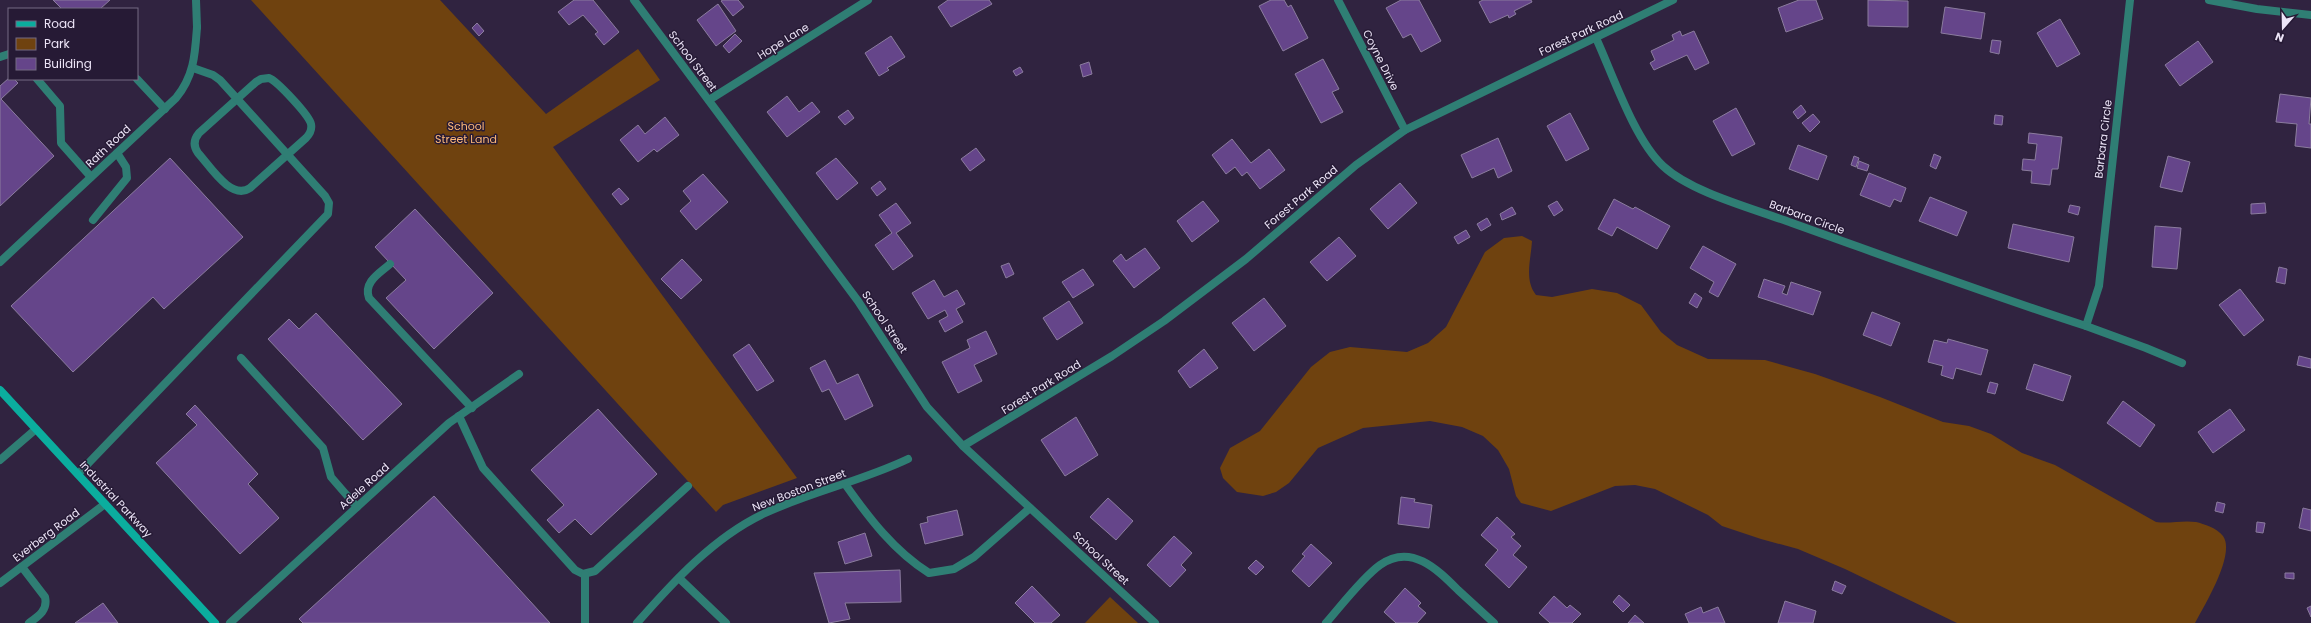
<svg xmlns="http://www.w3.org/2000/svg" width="2311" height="623" viewBox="0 0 2311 623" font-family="Poppins,sans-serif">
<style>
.green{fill:#6f420f}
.building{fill:#65458a;stroke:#8b7c9e}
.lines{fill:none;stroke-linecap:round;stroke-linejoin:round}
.service{stroke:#2f7e74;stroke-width:8}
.minor{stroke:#2f7e74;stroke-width:8}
.tertiary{stroke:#2f7e74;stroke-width:8}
.secondary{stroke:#0bad9e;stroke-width:8}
.labels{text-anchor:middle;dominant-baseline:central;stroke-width:3;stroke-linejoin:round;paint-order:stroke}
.street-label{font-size:11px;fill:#ece4f7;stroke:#261a35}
.park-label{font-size:11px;fill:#feb978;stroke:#261a35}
</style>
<rect width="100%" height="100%" fill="#302340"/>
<g class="green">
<polygon points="251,0 440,0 546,114 638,49 660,80 553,147 797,478 723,505 716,512"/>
<path d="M 1522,236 L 1532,241 C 1531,259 1524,280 1536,295 L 1552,297 L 1592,289 L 1617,293 L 1641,305 L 1661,332 L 1677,345 L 1708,359 L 1765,360 L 1815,374 L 1880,397 L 1943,422 L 1969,426 L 1991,434 L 2022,453 L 2055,465 L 2156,522 C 2170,524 2182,520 2196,522 C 2204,524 2217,528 2223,536 C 2236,554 2204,606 2195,623 L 1957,623 L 1845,569 L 1798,549 L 1761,539 L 1722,526 L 1708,515 L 1655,489 L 1635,485 L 1615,486 L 1551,511 L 1521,503 L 1516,496 L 1509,469 L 1498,450 L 1483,436 L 1462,427 L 1430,421 L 1363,428 L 1318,448 L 1289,483 L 1276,492 L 1263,496 L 1237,492 L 1223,478 L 1220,468 L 1230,448 L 1260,431 L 1311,367 L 1330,352 L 1350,347 L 1407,352 L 1428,343 L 1446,327 L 1485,252 L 1504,238 Z"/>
<polygon points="1110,597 1138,623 1085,623"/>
</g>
<g class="building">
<polygon points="53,0 110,0 100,9 62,9"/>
<polygon points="574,0 593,0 619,32 604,45 595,34 598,32 583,15 569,25 558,12"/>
<polygon points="723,0 738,0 744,7 733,16 721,1"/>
<polygon points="948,0 989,0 992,4 951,27 938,7"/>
<polygon points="1271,0 1284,0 1288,7 1291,5 1308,38 1283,51 1259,6"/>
<polygon points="1401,0 1419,0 1441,41 1421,52 1411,34 1403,38 1386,8"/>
<polygon points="1483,0 1531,0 1532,2 1514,11 1516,14 1509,18 1508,15 1490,23 1479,2"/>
<polygon points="1799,0 1816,0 1823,19 1786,32 1778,8"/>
<polygon points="1868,0 1908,1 1908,27 1868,26"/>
<polygon points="718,4 736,31 716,46 697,20"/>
<polygon points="1945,7 1985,13 1981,39 1941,33"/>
<polygon points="2060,19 2080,54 2057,67 2037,33"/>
<polygon points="477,23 484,31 479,36 472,28"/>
<polygon points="1680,31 1682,36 1694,31 1709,63 1695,70 1687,55 1654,70 1650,63 1655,60 1651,51 1674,40 1672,35"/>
<polygon points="735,34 742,41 729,53 723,46"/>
<polygon points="891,36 905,57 887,68 889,70 879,76 865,53"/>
<polygon points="1992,40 2001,41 1999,54 1990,52"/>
<polygon points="2198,41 2213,62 2180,86 2165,65"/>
<polygon points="1323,59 1339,89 1332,92 1343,112 1321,123 1295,74"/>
<polygon points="1089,62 1092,74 1083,77 1080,65"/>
<polygon points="1020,67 1023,72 1016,76 1013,71"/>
<polygon points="9,78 14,79 18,83 1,99 54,156 0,206 0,86"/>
<polygon points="2280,94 2311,98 2309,124 2311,124 2311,148 2295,146 2297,124 2276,122"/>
<polygon points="787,96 799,112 812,102 820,112 787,137 767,112"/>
<polygon points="1801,105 1806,112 1798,119 1793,112"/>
<polygon points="1736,108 1755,144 1732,156 1713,121"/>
<polygon points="848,110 854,118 845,125 838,117"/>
<polygon points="1570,113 1589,149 1566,161 1547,126"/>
<polygon points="1813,114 1820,122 1810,132 1802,123"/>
<polygon points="1995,115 2003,116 2002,125 1994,124"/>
<polygon points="665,117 679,135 657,152 654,149 638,162 620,140 638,125 645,134"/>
<polygon points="2029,133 2062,137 2058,169 2052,169 2050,185 2031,183 2032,171 2022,170 2023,159 2035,160 2037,144 2028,143"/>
<polygon points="1498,138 1512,171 1498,178 1494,168 1472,178 1461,155"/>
<polygon points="1232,139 1251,163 1269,149 1285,170 1260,189 1247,172 1242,176 1235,167 1226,174 1212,155"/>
<polygon points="1798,145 1827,156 1818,180 1789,169"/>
<polygon points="976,148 985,160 970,171 961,159"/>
<polygon points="1934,154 1941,157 1936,169 1930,166"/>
<polygon points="1854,156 1859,158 1856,167 1851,165"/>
<polygon points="2168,156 2190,162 2182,192 2160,187"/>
<polygon points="170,158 243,237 164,309 153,297 73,372 11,306"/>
<polygon points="836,158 858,183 837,200 816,173"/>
<polygon points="1859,161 1869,165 1867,171 1857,168"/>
<polygon points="1869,173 1906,188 1901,202 1894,199 1890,207 1860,195"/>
<polygon points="703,174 728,202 696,230 680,211 691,201 683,191"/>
<polygon points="880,181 886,189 877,196 871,188"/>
<polygon points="1400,183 1417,203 1388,229 1370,209"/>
<polygon points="619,188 629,199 621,205 612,194"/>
<polygon points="1930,197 1967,212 1957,236 1919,221"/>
<polygon points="1614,199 1633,209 1635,207 1670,226 1657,249 1617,227 1612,236 1598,229"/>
<polygon points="1203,201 1219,221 1192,242 1177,221"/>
<polygon points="1557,201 1563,210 1554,216 1548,206"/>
<polygon points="896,203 911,223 896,233 913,256 893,270 875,245 892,233 879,215"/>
<polygon points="2265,203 2266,213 2251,214 2251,204"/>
<polygon points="2070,205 2080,207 2078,215 2068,212"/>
<polygon points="1512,207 1516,214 1502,220 1500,214"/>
<polygon points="415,209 493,293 434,349 386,298 406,280 375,247"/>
<polygon points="1487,218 1491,225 1481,231 1477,224"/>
<polygon points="2013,224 2074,237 2069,262 2008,248"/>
<polygon points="2155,226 2181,228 2177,269 2152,267"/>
<polygon points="1466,230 1470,237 1458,244 1454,237"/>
<polygon points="1339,237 1356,256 1327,281 1310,262"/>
<polygon points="1703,246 1736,264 1718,297 1709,292 1714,282 1690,268"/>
<polygon points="1145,248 1160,268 1134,288 1113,261 1121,254 1126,261"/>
<polygon points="682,259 702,280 681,299 661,279"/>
<polygon points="1009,263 1014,274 1006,278 1001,266"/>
<polygon points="2279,267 2287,269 2285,284 2276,282"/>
<polygon points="1083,269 1094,285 1073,298 1062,282"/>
<polygon points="1764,279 1785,286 1782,293 1787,295 1791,282 1821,292 1813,315 1758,297"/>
<polygon points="934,280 944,297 957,290 965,304 956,309 963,322 945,332 939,321 948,316 945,310 928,319 912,293"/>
<polygon points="2240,289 2264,320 2244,336 2219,305"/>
<polygon points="1695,293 1702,298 1697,308 1689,303"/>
<polygon points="1264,298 1286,326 1254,351 1232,323"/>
<polygon points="1069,301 1083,323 1057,340 1043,318"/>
<polygon points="1872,312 1900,323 1891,346 1863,335"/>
<polygon points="316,313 402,404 363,440 268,339 289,319 299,329"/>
<polygon points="986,331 997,354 974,365 982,381 958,393 942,362 970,348 967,340"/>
<polygon points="1948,339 1988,350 1981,375 1956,368 1953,379 1941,375 1943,366 1928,362 1934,340 1947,343"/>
<polygon points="749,344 774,381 757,391 733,355"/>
<polygon points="1204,349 1218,368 1190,388 1178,371"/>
<polygon points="2299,356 2311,359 2311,368 2297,365"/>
<polygon points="825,360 837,384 858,374 873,406 845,420 829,389 822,392 810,368"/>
<polygon points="2034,364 2071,376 2063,401 2026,389"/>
<polygon points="1990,382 1998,384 1995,394 1987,392"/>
<polygon points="2123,401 2155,425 2140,447 2107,423"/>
<polygon points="195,405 258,474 248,484 279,518 240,554 156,463 197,425 186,414"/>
<polygon points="598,409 657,474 591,535 575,519 559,533 547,520 564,505 531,470"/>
<polygon points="2230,409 2245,430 2213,453 2198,432"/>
<polygon points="1076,417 1098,455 1065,476 1041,440"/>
<polygon points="434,496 550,623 303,623 299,619"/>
<polygon points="1401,497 1415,499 1414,502 1432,505 1429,528 1398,524"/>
<polygon points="1108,498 1133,521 1116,540 1090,517"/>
<polygon points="2217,502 2225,504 2223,513 2215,511"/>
<polygon points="2303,508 2311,510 2311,531 2299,528"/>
<polygon points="957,510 963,535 925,544 920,524 928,522 927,517"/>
<polygon points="1497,517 1515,534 1511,537 1521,546 1513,555 1527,567 1509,588 1485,565 1498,550 1481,535"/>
<polygon points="2257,522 2265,523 2263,533 2256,532"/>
<polygon points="865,533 872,556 845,564 838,542"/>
<polygon points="1174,536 1192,553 1181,565 1186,570 1170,587 1147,565"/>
<polygon points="1311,544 1332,563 1309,587 1292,571 1305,556 1302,554"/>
<polygon points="1256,560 1264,567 1256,575 1248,568"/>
<polygon points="900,570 901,602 845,603 850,619 829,623 814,573"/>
<polygon points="2285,573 2294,573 2294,579 2285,578"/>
<polygon points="1835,581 1846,586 1842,594 1832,590"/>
<polygon points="1032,586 1060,615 1051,623 1035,623 1015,603"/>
<polygon points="1405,588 1421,603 1418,606 1426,613 1417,623 1396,623 1384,612"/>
<polygon points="1619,595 1630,605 1623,612 1613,602"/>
<polygon points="1554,596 1567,608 1570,605 1581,614 1572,623 1550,623 1539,613"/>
<polygon points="1785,601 1816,611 1813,623 1778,623"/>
<polygon points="103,603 118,623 75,623"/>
<polygon points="2311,606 2311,617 2307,608"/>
<polygon points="1701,607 1703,613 1718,607 1725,623 1689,623 1685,614"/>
<polygon points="1635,615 1644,623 1628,623"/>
</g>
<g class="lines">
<g class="service">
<polyline points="196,0 197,27"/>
<polyline points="0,57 9,54"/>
<path d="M 269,78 C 277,81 309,115 311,124 C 312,129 310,134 306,138 L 250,188 C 231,201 210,166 198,153 C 193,146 194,139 199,133 L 256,82 L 261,79 Z"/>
<polyline points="37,79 60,106 61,143 91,177"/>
<polyline points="137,79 165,109"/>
<polyline points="93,220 127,178 126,167 117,153"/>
<path d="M 390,264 C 380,273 363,282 369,298 L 472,408"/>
<polyline points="241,358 323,448 331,477 357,507"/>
<polyline points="459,416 483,468 575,570 583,574 595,571 688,486"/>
<polyline points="0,460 36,429"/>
<polyline points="78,474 328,214 329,203 325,196 220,80 213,75 193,68"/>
<path d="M 845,484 C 869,518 894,551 929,573 L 954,569 L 974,557 L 1030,508"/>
<path d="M 22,567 L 45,597 C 48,610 39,616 29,623"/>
<polyline points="585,575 585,623"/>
<polyline points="679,578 726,623"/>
</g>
<g class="minor">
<polyline points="1338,0 1405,130"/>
<polyline points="2209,0 2257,9 2311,15"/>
<path d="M 1596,38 C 1613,75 1634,139 1663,166 C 1692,193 1755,209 1792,223 C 1890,258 1987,294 2086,326 L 2099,286 L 2130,0"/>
<polyline points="709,100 868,0"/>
<path d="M 0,262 L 176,98 C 194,76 195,55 197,27"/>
<polyline points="2086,326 2146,348 2182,363"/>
<polyline points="0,583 105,504"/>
<polyline points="230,623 449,423 519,374"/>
<path d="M 637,623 C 673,582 713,538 763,514 C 810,492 862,481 908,459"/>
<path d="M 1326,623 C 1341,606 1362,578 1380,565 C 1411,543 1437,569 1458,590 C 1470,601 1482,612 1494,623"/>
</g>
<g class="tertiary">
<polyline points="634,0 858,301 927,407 963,446 1155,623"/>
<polyline points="963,446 1112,356 1164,321 1246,259 1356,165 1405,130 1673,0"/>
</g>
<polyline class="secondary" points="0,390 215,623"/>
</g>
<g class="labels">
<g class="street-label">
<text transform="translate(1581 33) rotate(-25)">Forest Park Road</text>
<text transform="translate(783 41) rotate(-32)">Hope Lane</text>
<text transform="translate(1381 60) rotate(63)">Coyne Drive</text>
<text transform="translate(693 61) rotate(53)">School Street</text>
<text transform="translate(2103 139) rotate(-83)">Barbara Circle</text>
<text transform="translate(108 146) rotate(-43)">Rath Road</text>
<text transform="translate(1301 197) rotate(-40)">Forest Park Road</text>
<text transform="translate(1807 217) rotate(20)">Barbara Circle</text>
<text transform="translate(885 322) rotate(56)">School Street</text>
<text transform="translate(1041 387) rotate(-32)">Forest Park Road</text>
<text transform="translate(364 486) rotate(-42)">Adele Road</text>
<text transform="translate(799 490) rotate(-21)">New Boston Street</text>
<text transform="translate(116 499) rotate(47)">Industrial Parkway</text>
<text transform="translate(46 535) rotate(-37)">Everberg Road</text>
<text transform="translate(1101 558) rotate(43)">School Street</text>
</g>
<g class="park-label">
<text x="466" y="126">School<tspan x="466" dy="13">Street Land</tspan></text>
</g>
</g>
<rect x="8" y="8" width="130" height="72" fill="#261a35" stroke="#756b83"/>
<rect x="16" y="21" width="20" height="6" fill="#0bad9e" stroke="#756b83"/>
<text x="44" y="28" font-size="12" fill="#ece4f7">Road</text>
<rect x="16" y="38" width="20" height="12" fill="#6f420f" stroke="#756b83"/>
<text x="44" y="48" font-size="12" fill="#ece4f7">Park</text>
<rect x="16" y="58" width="20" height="12" fill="#65458a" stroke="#756b83"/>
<text x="44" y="68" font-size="12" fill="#ece4f7">Building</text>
<g transform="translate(2283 28) rotate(200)" stroke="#261a35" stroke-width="3" paint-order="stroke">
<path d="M0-3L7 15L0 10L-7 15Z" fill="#ece4f7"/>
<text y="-6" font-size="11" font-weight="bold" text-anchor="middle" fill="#ece4f7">N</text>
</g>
</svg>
